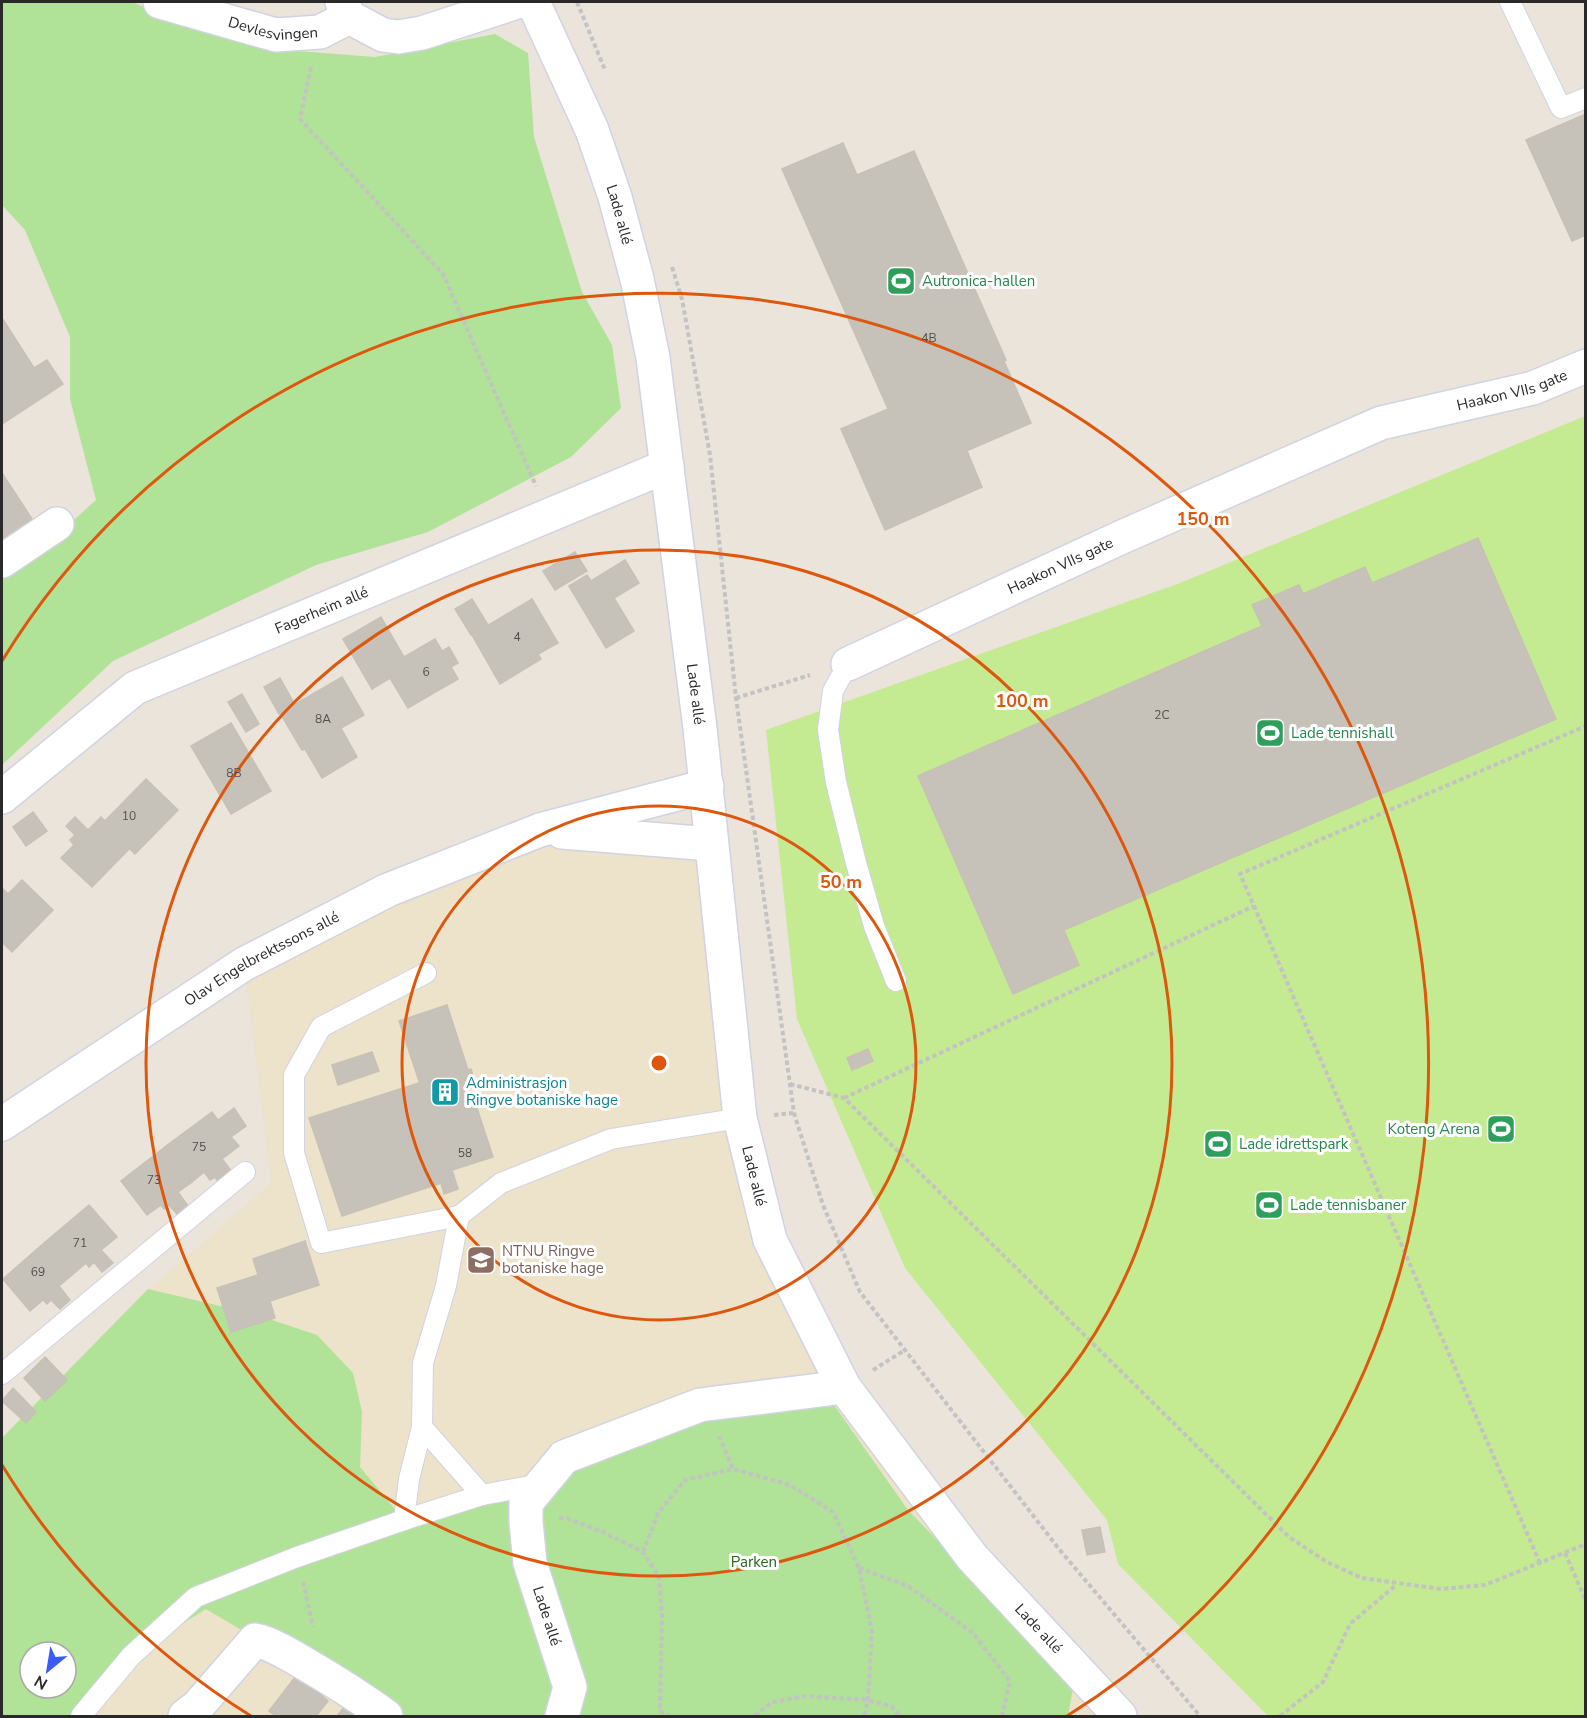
<svg xmlns="http://www.w3.org/2000/svg" width="1587" height="1718" viewBox="0 0 1587 1718" font-family="'Nunito Sans',sans-serif">
<style>
.education{fill:#ede2ca;fill-rule:evenodd}
.green{fill:#b0e297;fill-rule:evenodd}
.pitch{fill:#c4ea92}
.building{fill:#c7c2b9;stroke:#c7c0b5;stroke-width:1.5}
.lines{fill:none;stroke-linecap:round;stroke-linejoin:round}
.service-casing{stroke:#d0d3e2;stroke-width:22}
.minor-casing{stroke:#d0d3e2;stroke-width:36}
.tertiary-casing{stroke:#d0d3e2;stroke-width:36}
.path{stroke:#c3c3c3;stroke-width:4;stroke-dasharray:4.5 3;stroke-linecap:butt}
.service{stroke:#fff;stroke-width:20}
.minor{stroke:#fff;stroke-width:33}
.tertiary{stroke:#fff;stroke-width:33}
.ring{fill:none;stroke:#de570d;stroke-width:3}
.labels{text-anchor:middle;dominant-baseline:central;stroke-width:6;stroke-linejoin:round;paint-order:stroke}
.number-label{font-size:12px;fill:#504f4d}
.street-label{font-size:15px;fill:#292929;stroke:#fff}
.leisure-label{font-size:15px;fill:#27864d;stroke:#fff;text-anchor:start}
.culture-label{font-size:15px;fill:#0d838f;stroke:#fff;text-anchor:start}
.education-label{font-size:15px;fill:#785e54;stroke:#fff;text-anchor:start}
.park-label{font-size:15px;fill:#29661a;stroke:#fff}
.centre{fill:#de570d;stroke:#fff;stroke-width:3}
.ring-label{font-size:18px;text-anchor:middle;font-weight:bold;fill:#de570d;stroke:#fff;stroke-width:6;stroke-linejoin:round;paint-order:stroke}
</style>
<rect width="100%" height="100%" fill="#ebe4db"/>
<path class="education" d="M 540,830 L 711,844 L 740,1118 L 844,1388 L 1120,1716 L 2,1716 L 2,1438 L 148,1290 L 271,1183 L 244,964 ZM 30,1652 L 66,1652 L 66,1688 L 30,1688 Z"/>
<g class="green">
<polygon points="2,2 132,2 201,31 298,51 375,57 495,34 528,53 534,137 582,292 612,345 621,408 571,457 428,532 316,565 113,661 2,765 2,572 45,546 96,500 70,399 70,337 25,230 2,205"/>
<path d="M 148,1289 L 254,1314 L 317,1335 L 353,1373 L 362,1412 L 360,1467 L 404,1520 L 542,1484 L 526,1503 L 562,1716 L 386,1716 L 206,1609 L 131,1656 L 81,1716 L 2,1716 L 2,1438 ZM 30,1652 L 66,1652 L 66,1688 L 30,1688 Z"/>
<polygon points="829,1398 908,1510 1074,1682 1068,1716 574,1716 540,1559 539,1506 570,1465 699,1414"/>
</g>
<polygon class="pitch" points="1585,416 1585,1716 1268,1716 1118,1564 1107,1520 905,1268 797,1019 766,730 1180,583"/>
<g class="building">
<polygon points="1586,114 1586,235 1572,241 1526,140"/>
<polygon points="843,143 857,175 914,151 1006,360 889,411 782,169"/>
<polygon points="2,318 34,368 47,360 63,384 2,424"/>
<polygon points="1004,361 1031,423 964,452 937,390"/>
<polygon points="937,390 964,452 967,451 982,487 885,530 841,429 888,409 889,411"/>
<polygon points="2,473 34,522 2,544"/>
<polygon points="1478,538 1556,719 1064,930 984,747 1262,626 1252,605 1299,585 1303,594 1365,567 1372,583"/>
<polygon points="575,552 587,571 555,590 543,571"/>
<polygon points="625,560 639,583 614,598 634,631 606,648 569,586 587,575 591,581"/>
<polygon points="472,599 488,625 471,635 455,609"/>
<polygon points="532,599 558,643 538,654 541,659 500,684 472,635"/>
<polygon points="381,617 404,657 435,639 442,651 449,647 458,663 451,667 458,679 408,708 390,678 372,689 343,639"/>
<polygon points="342,677 364,715 341,728 357,757 322,778 305,749 302,750 280,713"/>
<polygon points="280,678 295,705 279,714 264,687"/>
<polygon points="242,694 259,724 246,732 228,702"/>
<polygon points="231,723 271,791 231,814 191,746"/>
<polygon points="984,747 1079,965 1013,994 918,776"/>
<polygon points="146,779 178,810 135,854 103,823"/>
<polygon points="33,812 47,831 26,846 13,827"/>
<polygon points="75,817 88,830 101,817 105,821 103,823 129,849 92,887 61,858 74,845 70,840 75,835 66,826"/>
<polygon points="22,880 53,910 12,952 2,942 2,888 8,894"/>
<polygon points="447,1005 468,1070 471,1069 475,1082 466,1085 471,1101 474,1099 493,1157 449,1171 399,1021"/>
<polygon points="868,1049 873,1061 852,1070 847,1058"/>
<polygon points="372,1052 379,1071 338,1085 332,1065"/>
<polygon points="419,1083 449,1171 452,1170 458,1189 444,1194 441,1183 342,1216 309,1118"/>
<polygon points="234,1108 246,1126 231,1137 239,1146 222,1159 233,1173 219,1183 215,1177 210,1180 204,1172 192,1182 165,1147 212,1112 218,1120"/>
<polygon points="165,1147 192,1182 178,1192 188,1206 177,1214 169,1205 164,1209 161,1205 147,1215 121,1181"/>
<polygon points="89,1205 117,1237 101,1250 113,1263 102,1272 94,1262 89,1267 86,1263 72,1275 44,1243"/>
<polygon points="305,1241 319,1285 270,1301 275,1318 231,1332 217,1288 258,1275 253,1259"/>
<polygon points="44,1243 72,1275 59,1286 70,1300 60,1309 51,1300 47,1304 43,1300 30,1311 3,1279"/>
<polygon points="45,1357 67,1380 45,1401 24,1378"/>
<polygon points="13,1388 36,1412 26,1423 2,1401"/>
<polygon points="1100,1527 1105,1552 1087,1555 1082,1530"/>
<polygon points="296,1676 307,1685 309,1684 328,1701 316,1716 276,1716 269,1711"/>
<polygon points="345,1706 358,1716 337,1716"/>
</g>
<g class="lines">
<g class="service-casing">
<g id="service">
<polyline points="1510,2 1561,108 1586,98"/>
<polyline points="848,664 833,691 828,730 836,782 856,863 874,926 896,981"/>
<polyline points="426,973 321,1027 294,1075 294,1153 321,1243 459,1216"/>
<polyline points="2,1374 245,1172"/>
<polyline points="541,1484 482,1495 422,1427 423,1363 446,1286 459,1216 501,1183 611,1139 740,1118"/>
<polyline points="404,1520 482,1495"/>
<polyline points="81,1716 131,1656 196,1597 297,1557 404,1520 409,1479 422,1427"/>
</g>
</g>
<g class="minor-casing">
<g id="minor">
<path id="s1" d="M 160,2 L 276,35 L 320,32 L 349,17"/>
<polyline points="342,2 349,17 383,35 398,37 422,33 517,2"/>
<polyline points="2,561 57,524"/>
<path id="s2" d="M 848,664 L 1122,537 L 1381,423 L 1533,388 L 1586,366"/>
<path id="s3" d="M 2,797 L 135,688 L 667,466"/>
<path d="M 185,1716 L 197,1707 L 255,1640 C 268,1642 278,1649 290,1655 C 323,1674 356,1694 386,1716"/>
<polyline points="562,1716 570,1687 530,1563 526,1522 526,1503 564,1457 700,1405 844,1387"/>
</g>
</g>
<g class="tertiary-casing">
<g id="tertiary">
<path id="s4" d="M 533,2 L 592,130 L 615,197 L 637,279 L 653,358 L 700,728 L 740,1118 L 770,1240 L 844,1387 L 972,1557 L 1120,1716"/>
<polyline points="562,832 711,844"/>
<path id="s5" d="M 2,1124 L 244,964 L 388,890 L 540,830 L 707,786"/>
</g>
</g>
<g class="path">
<polyline points="577,2 605,70"/>
<polyline points="311,67 300,119 443,274 536,486"/>
<polyline points="672,267 682,299 710,455 736,698 794,1113 823,1205 860,1292 1059,1549 1200,1716"/>
<polyline points="736,698 810,675"/>
<polyline points="790,1084 844,1098 1289,1537 1327,1562 1362,1578 1441,1589 1485,1585 1586,1544"/>
<polyline points="844,1098 1254,906"/>
<polyline points="774,1115 794,1113"/>
<polyline points="873,1370 905,1350"/>
<polyline points="719,1436 733,1469"/>
<polyline points="559,1518 566,1518 603,1532 643,1552 659,1577 662,1616 660,1711 669,1716"/>
<polyline points="643,1552 658,1513 685,1480 733,1469 790,1485 833,1512 859,1568 872,1631 868,1700 864,1716"/>
<polyline points="1565,1553 1586,1601"/>
<polyline points="1540,1563 1240,874 1586,726"/>
<polyline points="859,1568 908,1586 973,1633 1010,1681 1002,1716"/>
<polyline points="303,1582 313,1627"/>
<polyline points="755,1716 772,1702 806,1696 868,1700 891,1706 900,1716"/>
<polyline points="1280,1716 1323,1682 1350,1624 1396,1585"/>
</g>
<use href="#service" class="service"/>
<use href="#minor" class="minor"/>
<use href="#tertiary" class="tertiary"/>
</g>
<g class="ring">
<circle cx="659" cy="1063" r="257"/>
<circle cx="659" cy="1063" r="513"/>
<path d="M251 1716A770 770 0 0 1 2 1465M2 661A770 770 0 1 1 1067 1716"/>
</g>
<defs>
<g id="stadium-square" transform="scale(1.5)"><rect x="-9" y="-9" width="18" height="18" rx="4" fill="#2e9e5b" stroke="#fff"/><path d="M0-5a6.5 5 0 1 0 0 10a6.5 5 0 1 0 0-10ZM-3.5-1.8h7v3.6h-7Z" fill="#fff"/></g>
<g id="building-square" transform="scale(1.5)"><rect x="-9" y="-9" width="18" height="18" rx="4" fill="#0f9aa8" stroke="#fff"/><path d="M-4-6H4V6H1V3H-1V6H-4ZM-2.5-4.3h1.7v1.8h-1.7ZM.8-4.3h1.7v1.8H.8ZM-2.5-1h1.7V.8h-1.7ZM.8-1h1.7V.8H.8Z" fill="#fff"/></g>
<g id="university-square" transform="scale(1.5)"><rect x="-9" y="-9" width="18" height="18" rx="4" fill="#8d6e63" stroke="#fff"/><path d="M0-5L7-2L0 1L-7-2ZM-4 1L0 2.5L4 1V4Q0 6-4 4Z" fill="#fff"/></g>
</defs>
<g fill-rule="evenodd">
<use href="#stadium-square" x="901" y="281"/>
<use href="#stadium-square" x="1270" y="733"/>
<use href="#building-square" x="445" y="1092"/>
<use href="#stadium-square" x="1501" y="1129"/>
<use href="#stadium-square" x="1218" y="1144"/>
<use href="#stadium-square" x="1269" y="1205"/>
<use href="#university-square" x="481" y="1260"/>
</g>
<g class="labels">
<g class="number-label">
<text x="929" y="338">4B</text>
<text x="517" y="637">4</text>
<text x="426" y="672">6</text>
<text x="1162" y="715">2C</text>
<text x="323" y="719">8A</text>
<text x="234" y="773">8B</text>
<text x="129" y="816">10</text>
<text x="199" y="1147">75</text>
<text x="465" y="1153">58</text>
<text x="154" y="1180">73</text>
<text x="80" y="1243">71</text>
<text x="38" y="1272">69</text>
</g>
<g class="street-label">
<text stroke="none"><textPath href="#s1" startOffset="117">Devlesvingen</textPath></text>
<text stroke="none"><textPath href="#s4" startOffset="230">Lade allé</textPath></text>
<text stroke="none"><textPath href="#s2" startOffset="720">Haakon VIIs gate</textPath></text>
<text stroke="none"><textPath href="#s2" startOffset="234">Haakon VIIs gate</textPath></text>
<text stroke="none"><textPath href="#s3" startOffset="374">Fagerheim allé</textPath></text>
<text stroke="none"><textPath href="#s4" startOffset="716">Lade allé</textPath></text>
<text stroke="none"><textPath href="#s5" startOffset="308">Olav Engelbrektssons allé</textPath></text>
<text stroke="none"><textPath href="#s4" startOffset="1202">Lade allé</textPath></text>
<text transform="translate(547 1616) rotate(72)">Lade allé</text>
<text stroke="none"><textPath href="#s4" startOffset="1743">Lade allé</textPath></text>
</g>
<g class="leisure-label">
<text x="922" y="281">Autronica-hallen</text>
<text x="1291" y="733">Lade tennishall</text>
<text x="1480" y="1129" text-anchor="end">Koteng Arena</text>
<text x="1239" y="1144">Lade idrettspark</text>
<text x="1290" y="1205">Lade tennisbaner</text>
</g>
<g class="culture-label">
<text x="466" y="1083">Administrasjon<tspan x="466" dy="17">Ringve botaniske hage</tspan></text>
</g>
<g class="education-label">
<text x="502" y="1251">NTNU Ringve<tspan x="502" dy="17">botaniske hage</tspan></text>
</g>
<g class="park-label">
<text x="754" y="1562">Parken</text>
</g>
</g>
<circle cx="659" cy="1063" r="9" class="centre"/>
<g class="ring-label">
<text x="1203" y="525">150 m</text>
<text x="1022" y="707">100 m</text>
<text x="841" y="888">50 m</text>
</g>
<rect width="1587" height="1718" fill="none" stroke="#292929" stroke-width="6"/>
<g transform="translate(48 1670) rotate(210)"><circle r="28" fill="#ffffff" stroke="#a9a9a9" stroke-width="1.5"/>
<path d="M0-4.5L10 22L0 15L-10 22Z" fill="#3a5df9"/>
<text y="-9" font-size="16" font-weight="bold" text-anchor="middle" fill="#292929">N</text>
</g>
</svg>
